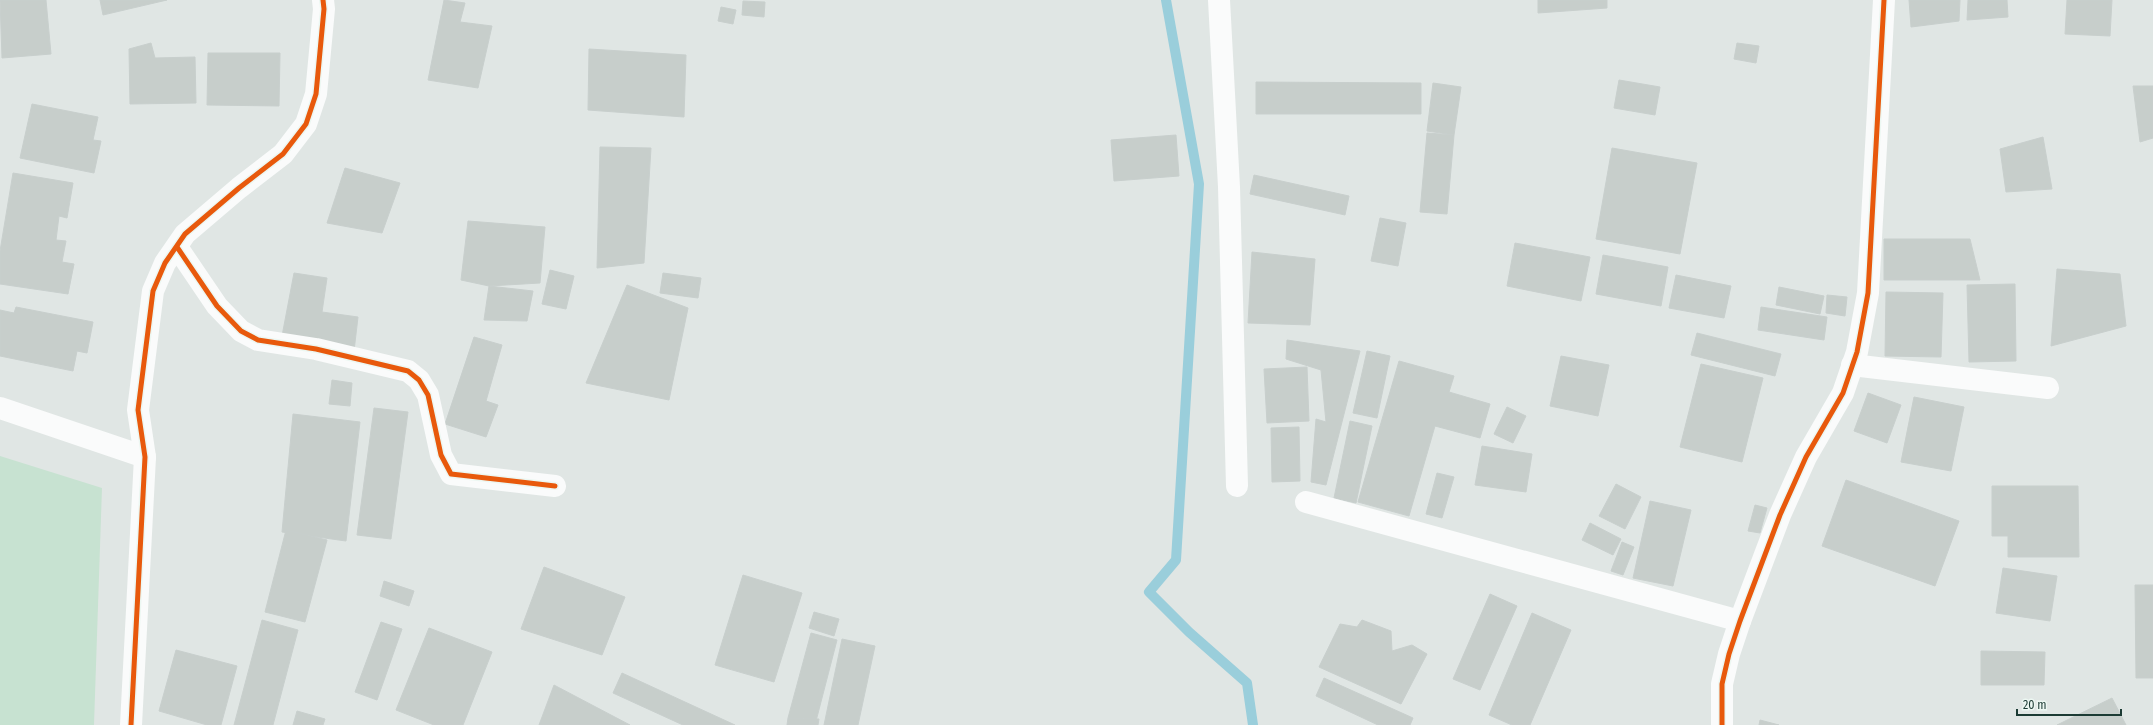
<svg xmlns="http://www.w3.org/2000/svg" width="2153" height="725" viewBox="0 0 2153 725" font-family="'Fira Sans Condensed',sans-serif">
<style>
.green{fill:#c7e2d1}
.lines{fill:none;stroke-linecap:round;stroke-linejoin:round}
.stream{stroke:#9acedb;stroke-width:10}
.building{fill:#c7cecb;stroke:#c8cfcd}
.street{stroke:#fafbfb;stroke-width:22}
.cycleway-casing{stroke:#ecf7f2;stroke-width:8}
.cycleway{stroke:#e8590c;stroke-width:5}
</style>
<rect width="100%" height="100%" fill="#e0e6e4"/>
<polygon class="green" points="0,456 102,488 94,725 0,725"/>
<g class="lines">
<polyline class="stream" points="1166,0 1199,184 1176,560 1149,592 1189,632 1247,683 1253,725"/>
</g>
<g class="building">
<polygon points="0,0 46,0 51,54 2,58"/>
<polygon points="100,0 167,0 103,15"/>
<polygon points="444,0 465,3 460,22 492,26 478,88 428,80"/>
<polygon points="1538,0 1607,0 1607,8 1538,13"/>
<polygon points="1909,0 1960,0 1959,21 1911,27"/>
<polygon points="1968,0 2007,0 2008,17 1967,20"/>
<polygon points="2067,0 2112,0 2110,36 2065,34"/>
<polygon points="743,1 765,2 764,17 742,15"/>
<polygon points="721,7 736,10 733,24 718,21"/>
<polygon points="151,43 155,58 195,57 196,103 130,104 129,49"/>
<polygon points="1737,43 1759,46 1756,63 1734,59"/>
<polygon points="589,49 686,55 684,117 588,110"/>
<polygon points="208,53 280,53 279,106 207,105"/>
<polygon points="1619,80 1660,87 1655,115 1614,108"/>
<polygon points="1256,82 1421,83 1421,114 1256,114"/>
<polygon points="1433,83 1461,87 1454,135 1427,131"/>
<polygon points="2133,86 2153,86 2153,138 2140,142"/>
<polygon points="32,104 98,117 93,140 101,141 94,173 20,158"/>
<polygon points="1427,133 1454,135 1447,214 1420,212"/>
<polygon points="1176,135 1179,176 1114,181 1111,140"/>
<polygon points="2043,137 2052,189 2006,192 2000,149"/>
<polygon points="600,147 651,148 644,263 597,268"/>
<polygon points="1612,148 1697,163 1680,254 1596,239"/>
<polygon points="345,168 400,183 382,233 327,223"/>
<polygon points="13,173 73,183 67,218 59,216 56,240 66,241 62,262 74,264 68,294 0,284 0,251"/>
<polygon points="1254,175 1349,196 1345,215 1250,194"/>
<polygon points="1380,218 1406,223 1398,266 1371,261"/>
<polygon points="468,221 545,227 540,283 489,286 461,280"/>
<polygon points="1884,239 1970,239 1980,280 1884,280"/>
<polygon points="1515,243 1590,257 1581,301 1507,286"/>
<polygon points="1252,252 1315,259 1310,325 1248,323"/>
<polygon points="1603,255 1668,267 1661,306 1596,294"/>
<polygon points="2057,269 2120,274 2126,326 2051,346"/>
<polygon points="550,270 574,276 566,309 542,304"/>
<polygon points="294,273 327,278 322,312 358,317 354,351 282,336"/>
<polygon points="663,273 701,278 698,298 660,293"/>
<polygon points="1676,275 1731,286 1724,318 1669,308"/>
<polygon points="2015,284 2016,361 1969,362 1967,285"/>
<polygon points="627,285 688,308 669,400 586,383"/>
<polygon points="489,286 533,291 527,321 484,320"/>
<polygon points="1779,287 1824,296 1820,314 1776,305"/>
<polygon points="1886,292 1943,293 1941,357 1885,356"/>
<polygon points="1827,295 1847,297 1845,316 1826,313"/>
<polygon points="16,307 93,322 87,353 77,351 73,371 0,356 0,310 14,313"/>
<polygon points="1761,307 1827,317 1824,340 1758,330"/>
<polygon points="1697,333 1781,354 1775,376 1691,355"/>
<polygon points="474,337 502,345 486,401 498,405 486,437 445,424"/>
<polygon points="1287,340 1360,351 1326,485 1311,482 1316,419 1326,422 1321,370 1286,359"/>
<polygon points="1367,351 1390,356 1377,418 1353,413"/>
<polygon points="1561,356 1609,365 1598,416 1550,406"/>
<polygon points="1399,361 1454,376 1449,392 1490,404 1480,438 1435,426 1409,516 1358,502"/>
<polygon points="1701,364 1763,378 1742,462 1680,447"/>
<polygon points="1307,367 1309,421 1267,423 1264,369"/>
<polygon points="332,380 352,383 350,406 329,404"/>
<polygon points="1868,393 1901,405 1887,443 1854,431"/>
<polygon points="1914,397 1964,407 1951,471 1901,462"/>
<polygon points="1507,407 1526,416 1513,443 1494,434"/>
<polygon points="374,408 408,412 391,539 357,535"/>
<polygon points="293,414 360,422 346,541 282,532"/>
<polygon points="1350,421 1372,426 1356,503 1334,498"/>
<polygon points="1299,427 1300,481 1272,482 1271,428"/>
<polygon points="1482,446 1532,454 1526,492 1475,485"/>
<polygon points="1437,473 1454,477 1442,518 1426,514"/>
<polygon points="1846,480 1959,521 1935,586 1822,546"/>
<polygon points="1616,484 1641,497 1625,529 1599,516"/>
<polygon points="1992,486 2078,486 2079,557 2008,557 2008,536 1992,536"/>
<polygon points="1650,501 1691,510 1673,586 1633,578"/>
<polygon points="1755,505 1767,508 1760,533 1748,531"/>
<polygon points="1590,523 1621,539 1613,555 1582,540"/>
<polygon points="286,530 327,540 305,622 265,612"/>
<polygon points="1622,542 1634,547 1623,575 1611,571"/>
<polygon points="544,567 625,597 602,655 521,629"/>
<polygon points="2003,568 2057,576 2050,621 1996,613"/>
<polygon points="743,575 802,593 774,682 715,665"/>
<polygon points="384,581 414,591 409,606 380,596"/>
<polygon points="2135,585 2153,585 2153,678 2136,678"/>
<polygon points="1490,594 1517,606 1480,690 1453,679"/>
<polygon points="814,612 839,619 834,636 809,628"/>
<polygon points="1532,613 1571,630 1530,725 1512,725 1489,715"/>
<polygon points="262,620 298,630 273,725 234,725"/>
<polygon points="1362,620 1391,631 1392,651 1412,645 1427,654 1401,704 1319,667 1340,624 1357,627"/>
<polygon points="381,622 402,629 377,700 355,692"/>
<polygon points="429,628 492,652 463,725 434,725 396,710"/>
<polygon points="811,633 837,640 815,725 788,718"/>
<polygon points="842,639 875,646 858,725 824,725"/>
<polygon points="176,650 237,666 221,725 207,725 159,711"/>
<polygon points="1981,651 2045,652 2044,685 1981,685"/>
<polygon points="622,673 735,725 683,725 613,693"/>
<polygon points="1324,678 1413,718 1410,725 1378,725 1316,696"/>
<polygon points="554,685 630,725 539,725"/>
<polygon points="2112,698 2126,725 2057,725"/>
<polygon points="297,711 325,719 323,725 293,725"/>
<polygon points="788,718 819,719 818,725 787,725"/>
<polygon points="1760,720 1779,725 1759,725"/>
</g>
<g class="lines">
<g class="street">
<polyline points="1219,0 1229,187 1237,486"/>
<polyline points="177,247 217,306 241,331 258,340 316,349 408,371 419,380 428,395 441,455 451,474 555,486"/>
<polyline points="1852,365 2048,388"/>
<polyline points="0,408 145,457"/>
<polyline points="1306,502 1740,621"/>
<polyline points="131,725 145,457 138,410 153,291 165,263 185,234 239,188 283,154 306,124 316,94 324,9 323,0"/>
<polyline points="1722,725 1722,684 1729,654 1740,621 1780,515 1806,457 1843,393 1857,352 1868,293 1884,0"/>
</g>
<g class="cycleway-casing">
<g id="cycleway">
<polyline points="177,247 217,306 241,331 258,340 316,349 408,371 419,380 428,395 441,455 451,474 555,486"/>
<polyline points="131,725 145,457 138,410 153,291 165,263 185,234 239,188 283,154 306,124 316,94 324,9 323,0"/>
<polyline points="1722,725 1722,684 1729,654 1740,621 1780,515 1806,457 1843,393 1857,352 1868,293 1884,0"/>
</g>
</g>
<use href="#cycleway" class="cycleway"/>
</g>
<path d="M2017 709v6h104v-6" fill="none" stroke="#1c3b34" stroke-width="2"/>
<text x="2023" y="709" font-size="12" fill="#1c3b34" stroke="#ecf7f2" stroke-width="3" paint-order="stroke">20 m</text>
</svg>
